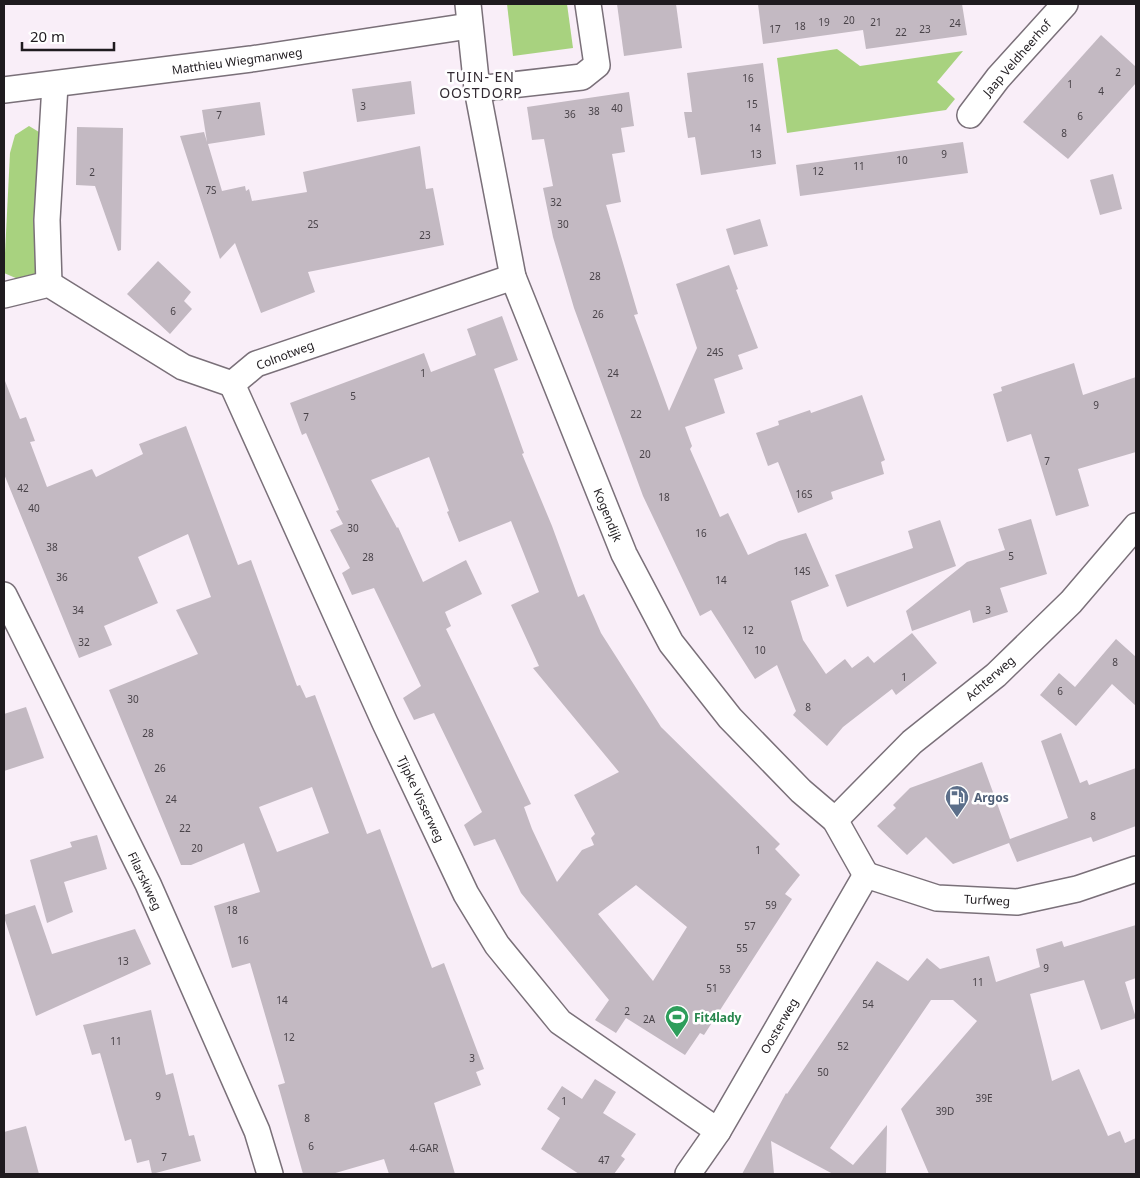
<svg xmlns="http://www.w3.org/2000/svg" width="1140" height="1178" viewBox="0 0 1140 1178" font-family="'Noto Sans',sans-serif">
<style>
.green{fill:#a8d27f}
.building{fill:#c3b9c2;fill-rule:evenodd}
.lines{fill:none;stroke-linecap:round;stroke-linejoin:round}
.street-casing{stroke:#7a7079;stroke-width:28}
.street{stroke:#fff;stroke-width:25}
.labels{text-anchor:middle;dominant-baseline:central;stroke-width:5;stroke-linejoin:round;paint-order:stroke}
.number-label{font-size:10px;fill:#484248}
.street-label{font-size:12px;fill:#1f1b1f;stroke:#fff}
.service-label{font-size:12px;font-weight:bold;fill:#4e5e75;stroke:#fff;text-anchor:start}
.leisure-label{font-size:12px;font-weight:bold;fill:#27864d;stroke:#fff;text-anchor:start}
.neighbourhood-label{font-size:14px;letter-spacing:1px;fill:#322a32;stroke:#fff}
</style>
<rect width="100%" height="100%" fill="#f9eef8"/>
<g class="green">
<polygon points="507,4 567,4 573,48 513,56"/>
<polygon points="837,49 860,66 963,51 937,82 955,99 946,110 787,133 777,58"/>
<polygon points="29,126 39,132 41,144 36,273 34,277 18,279 4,273 10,153 15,135"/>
</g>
<g class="building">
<polygon points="617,4 676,4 682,48 624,56"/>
<polygon points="758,4 962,4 967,35 866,49 863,30 763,44"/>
<polygon points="1101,35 1136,67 1136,83 1068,159 1023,122"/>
<polygon points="763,63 776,164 701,175 695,137 688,138 684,112 692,112 687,73"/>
<polygon points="411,81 415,114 357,122 352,89"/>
<polygon points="629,92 634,126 621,128 625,152 612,154 621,202 606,205 638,314 634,315 669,411 697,348 676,284 729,265 738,289 736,290 758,348 738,355 743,369 714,379 725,413 685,427 692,446 690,449 720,517 728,513 748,555 779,541 806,533 829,586 791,601 803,640 826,674 845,659 852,668 868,656 874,663 912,633 937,663 896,695 892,689 843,727 827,746 793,715 796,711 777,665 755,679 711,610 700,616 643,496 574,308 553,237 543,188 553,186 544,139 532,140 527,107"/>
<polygon points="260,102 265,135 208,144 222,191 245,186 246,191 249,189 252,201 307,192 303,172 420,146 426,189 433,188 444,245 308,272 315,292 261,313 235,243 220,259 180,136 204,132 207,142 202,110"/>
<polygon points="77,127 123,128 121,250 118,251 95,186 76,185"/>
<polygon points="963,142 968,173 800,196 796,165"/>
<polygon points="1113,174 1122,209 1100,215 1090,180"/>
<polygon points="760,219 768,246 734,255 726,229"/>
<polygon points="158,261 191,292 184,301 192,309 170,334 127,294"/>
<path d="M 502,316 L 518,360 L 494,369 L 524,453 L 522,454 L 552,526 L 578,597 L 584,594 L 601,633 L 661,727 L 780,844 L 775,849 L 800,875 L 785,894 L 792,899 L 762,945 L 704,1035 L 700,1033 L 685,1055 L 626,1018 L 616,1033 L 595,1020 L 609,1000 L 521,893 L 495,839 L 474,846 L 464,825 L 482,812 L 434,713 L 414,720 L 403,698 L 421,686 L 374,588 L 352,595 L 342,573 L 350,568 L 330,530 L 343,524 L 336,511 L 339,510 L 306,433 L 302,435 L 290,403 L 424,353 L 431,372 L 476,355 L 467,329 ZM 429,457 L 449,511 L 447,512 L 459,542 L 511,521 L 539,592 L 511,605 L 539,666 L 533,668 L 619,772 L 574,795 L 595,834 L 591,838 L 594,845 L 582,850 L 557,882 L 532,829 L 524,807 L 531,804 L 446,629 L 451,626 L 445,612 L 482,594 L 466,560 L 423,582 L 398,527 L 397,528 L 371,480 ZM 636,885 L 687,927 L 653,981 L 598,914 Z"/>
<polygon points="1074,363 1083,395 1136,377 1136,452 1078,469 1089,506 1056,516 1031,434 1007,442 993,394 1002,391 1001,387"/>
<path d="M 4,381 L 5,381 L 20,419 L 26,417 L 35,441 L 30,442 L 47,487 L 92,469 L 96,477 L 143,454 L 139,444 L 186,426 L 238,565 L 251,560 L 297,686 L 300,685 L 306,698 L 315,695 L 367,834 L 380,829 L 432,968 L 444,963 L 484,1069 L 476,1072 L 481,1085 L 434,1103 L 455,1174 L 389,1174 L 384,1159 L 332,1174 L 303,1174 L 278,1085 L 285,1083 L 250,963 L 232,968 L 214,906 L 260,892 L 244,843 L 191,865 L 181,865 L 109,690 L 198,654 L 176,610 L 211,597 L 188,534 L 138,557 L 158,603 L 104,626 L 112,645 L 79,658 L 4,474 ZM 312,787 L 329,833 L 277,852 L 259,807 Z"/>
<polygon points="862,395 885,460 881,462 884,474 831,492 833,499 798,513 778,462 768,466 756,433 779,425 778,421 810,410 811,413"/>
<polygon points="1031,519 1047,574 1000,588 1008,612 973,623 970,610 912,631 906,611 967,562 1005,550 998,529"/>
<polygon points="940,520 956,566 847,607 835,575 913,548 908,531"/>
<polygon points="1116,639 1136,657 1136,706 1112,684 1076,726 1040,695 1059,673 1075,687"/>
<polygon points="26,707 44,758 4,771 4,714"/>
<polygon points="1061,733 1080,783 1087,780 1089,785 1136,768 1136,826 1093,842 1091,837 1017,862 1009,843 953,864 926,837 907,855 877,826 896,808 893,805 910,788 982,762 1010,839 1068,818 1041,741"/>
<polygon points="97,835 107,869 64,882 73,912 47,923 30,860 72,847 70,842"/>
<polygon points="35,905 52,954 135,929 151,964 36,1016 4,917 4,915"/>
<polygon points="1136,925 1136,978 1125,982 1136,1018 1101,1030 1084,980 1030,994 1052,1081 1079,1069 1108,1136 1120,1131 1125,1143 1136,1138 1136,1174 929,1174 901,1109 977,1021 953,1000 931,1000 830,1148 853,1165 887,1125 886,1174 833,1174 771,1141 774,1174 742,1174 786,1093 787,1094 877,961 908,981 927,958 940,969 989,956 996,982 1040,967 1036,949 1062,941 1064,947"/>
<polygon points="151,1010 166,1075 173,1073 189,1136 194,1135 201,1161 152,1174 149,1160 137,1163 131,1139 125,1141 100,1053 92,1055 83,1025"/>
<polygon points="595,1079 616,1092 603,1113 636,1134 621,1156 625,1159 614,1174 579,1174 541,1149 560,1118 547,1109 562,1086 582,1099"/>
<polygon points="26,1126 39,1174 4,1174 4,1132"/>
</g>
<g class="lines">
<g class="street-casing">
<g id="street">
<polyline points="468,4 477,89 513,277 624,554 671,643 730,718 801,791 835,820 866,875"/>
<polyline points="477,89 582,77 597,65 588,4"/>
<polyline points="4,90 251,59 469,26"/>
<polyline points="970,115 998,78 1065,4"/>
<polyline points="49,284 47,220 55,85"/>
<polyline points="4,295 49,284 183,367 232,384"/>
<polyline points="232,384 385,723 466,894 497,945 560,1022 718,1131"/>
<polyline points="232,384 256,364 513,277"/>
<polyline points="4,595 148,884 257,1131 270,1174"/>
<polyline points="835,820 912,742 996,675 1071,602 1136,526"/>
<polyline points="866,875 937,898 1017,902 1077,889 1136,869"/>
<polyline points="688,1174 718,1131 866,875"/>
</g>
</g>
<use href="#street" class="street"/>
</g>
<defs>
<g id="fuel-pin" transform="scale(1.25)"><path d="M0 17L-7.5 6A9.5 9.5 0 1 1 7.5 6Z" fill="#5c6f8a" stroke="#fff"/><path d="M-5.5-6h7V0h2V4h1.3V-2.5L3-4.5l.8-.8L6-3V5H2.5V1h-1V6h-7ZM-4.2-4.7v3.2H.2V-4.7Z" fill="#fff"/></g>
<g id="stadium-pin" transform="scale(1.25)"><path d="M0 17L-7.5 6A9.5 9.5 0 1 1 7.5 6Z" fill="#2e9e5b" stroke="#fff"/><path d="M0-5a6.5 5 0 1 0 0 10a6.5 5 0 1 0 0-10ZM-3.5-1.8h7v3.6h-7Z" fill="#fff"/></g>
</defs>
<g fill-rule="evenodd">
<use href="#fuel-pin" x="957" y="797"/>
<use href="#stadium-pin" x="677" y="1017"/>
</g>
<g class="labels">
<g class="number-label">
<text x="849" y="20">20</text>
<text x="824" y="22">19</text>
<text x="876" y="22">21</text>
<text x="955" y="23">24</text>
<text x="800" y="26">18</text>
<text x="775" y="29">17</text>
<text x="925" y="29">23</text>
<text x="901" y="32">22</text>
<text x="1118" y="72">2</text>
<text x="748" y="78">16</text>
<text x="1070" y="84">1</text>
<text x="1101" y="91">4</text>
<text x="752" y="104">15</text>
<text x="363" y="106">3</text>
<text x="617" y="108">40</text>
<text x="594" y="111">38</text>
<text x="570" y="114">36</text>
<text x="219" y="115">7</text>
<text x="1080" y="116">6</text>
<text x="755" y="128">14</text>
<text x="1064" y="133">8</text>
<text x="756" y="154">13</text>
<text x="944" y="154">9</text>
<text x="902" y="160">10</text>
<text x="859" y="166">11</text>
<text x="818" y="171">12</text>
<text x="92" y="172">2</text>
<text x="211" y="190">7S</text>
<text x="556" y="202">32</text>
<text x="313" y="224">2S</text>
<text x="563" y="224">30</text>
<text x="425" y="235">23</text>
<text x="595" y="276">28</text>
<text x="173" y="311">6</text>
<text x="598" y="314">26</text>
<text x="715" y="352">24S</text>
<text x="423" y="373">1</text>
<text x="613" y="373">24</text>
<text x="353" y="396">5</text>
<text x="1096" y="405">9</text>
<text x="636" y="414">22</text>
<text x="306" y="417">7</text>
<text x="645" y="454">20</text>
<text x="1047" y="461">7</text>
<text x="23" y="488">42</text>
<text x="804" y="494">16S</text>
<text x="664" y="497">18</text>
<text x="34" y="508">40</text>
<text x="353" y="528">30</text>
<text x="701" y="533">16</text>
<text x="52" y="547">38</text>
<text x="1011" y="556">5</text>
<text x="368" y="557">28</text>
<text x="802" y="571">14S</text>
<text x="62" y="577">36</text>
<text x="721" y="580">14</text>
<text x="78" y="610">34</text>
<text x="988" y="610">3</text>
<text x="748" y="630">12</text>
<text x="84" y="642">32</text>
<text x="760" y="650">10</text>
<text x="1115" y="662">8</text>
<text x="904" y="677">1</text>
<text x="1060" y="691">6</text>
<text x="133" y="699">30</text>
<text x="808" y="707">8</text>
<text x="148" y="733">28</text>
<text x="160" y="768">26</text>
<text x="171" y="799">24</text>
<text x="1093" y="816">8</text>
<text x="185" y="828">22</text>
<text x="197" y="848">20</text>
<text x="758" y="850">1</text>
<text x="771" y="905">59</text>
<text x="232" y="910">18</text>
<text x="750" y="926">57</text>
<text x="243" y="940">16</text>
<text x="742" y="948">55</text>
<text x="123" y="961">13</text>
<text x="1046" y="968">9</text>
<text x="725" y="969">53</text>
<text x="978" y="982">11</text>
<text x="712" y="988">51</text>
<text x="282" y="1000">14</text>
<text x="868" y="1004">54</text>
<text x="627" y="1011">2</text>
<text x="649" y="1019">2A</text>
<text x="289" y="1037">12</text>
<text x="116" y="1041">11</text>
<text x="843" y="1046">52</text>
<text x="472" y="1058">3</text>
<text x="823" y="1072">50</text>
<text x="158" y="1096">9</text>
<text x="984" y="1098">39E</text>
<text x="564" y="1101">1</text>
<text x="945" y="1111">39D</text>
<text x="307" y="1118">8</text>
<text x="311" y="1146">6</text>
<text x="424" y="1148">4-GAR</text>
<text x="164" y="1157">7</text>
<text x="604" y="1160">47</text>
</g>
<g class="street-label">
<text transform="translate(1017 58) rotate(-49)">Jaap Veldheerhof</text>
<text transform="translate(237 61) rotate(-8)">Matthieu Wiegmanweg</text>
<text transform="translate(285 355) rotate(-21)">Colnotweg</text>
<text transform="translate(608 515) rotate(68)">Kogendijk</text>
<text transform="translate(990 678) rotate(-41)">Achterweg</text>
<text transform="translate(421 799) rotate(65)">Tjipke Visserweg</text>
<text transform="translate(145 881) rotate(65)">Filarskiweg</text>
<text transform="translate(987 900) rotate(3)">Turfweg</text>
<text transform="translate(779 1026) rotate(-60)">Oosterweg</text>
</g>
<g class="service-label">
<text x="974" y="797">Argos</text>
</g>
<g class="leisure-label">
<text x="694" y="1017">Fit4lady</text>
</g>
<g class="neighbourhood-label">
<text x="481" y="76">TUIN- EN<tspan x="481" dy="16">OOSTDORP</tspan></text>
</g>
</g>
<rect width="1140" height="1178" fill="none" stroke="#1f1b1f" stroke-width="10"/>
<path d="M22 42v8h92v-8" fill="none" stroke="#1f1b1f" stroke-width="2.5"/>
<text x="30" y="42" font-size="15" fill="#1f1b1f" stroke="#ffffff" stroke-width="4" paint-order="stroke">20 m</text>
</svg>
